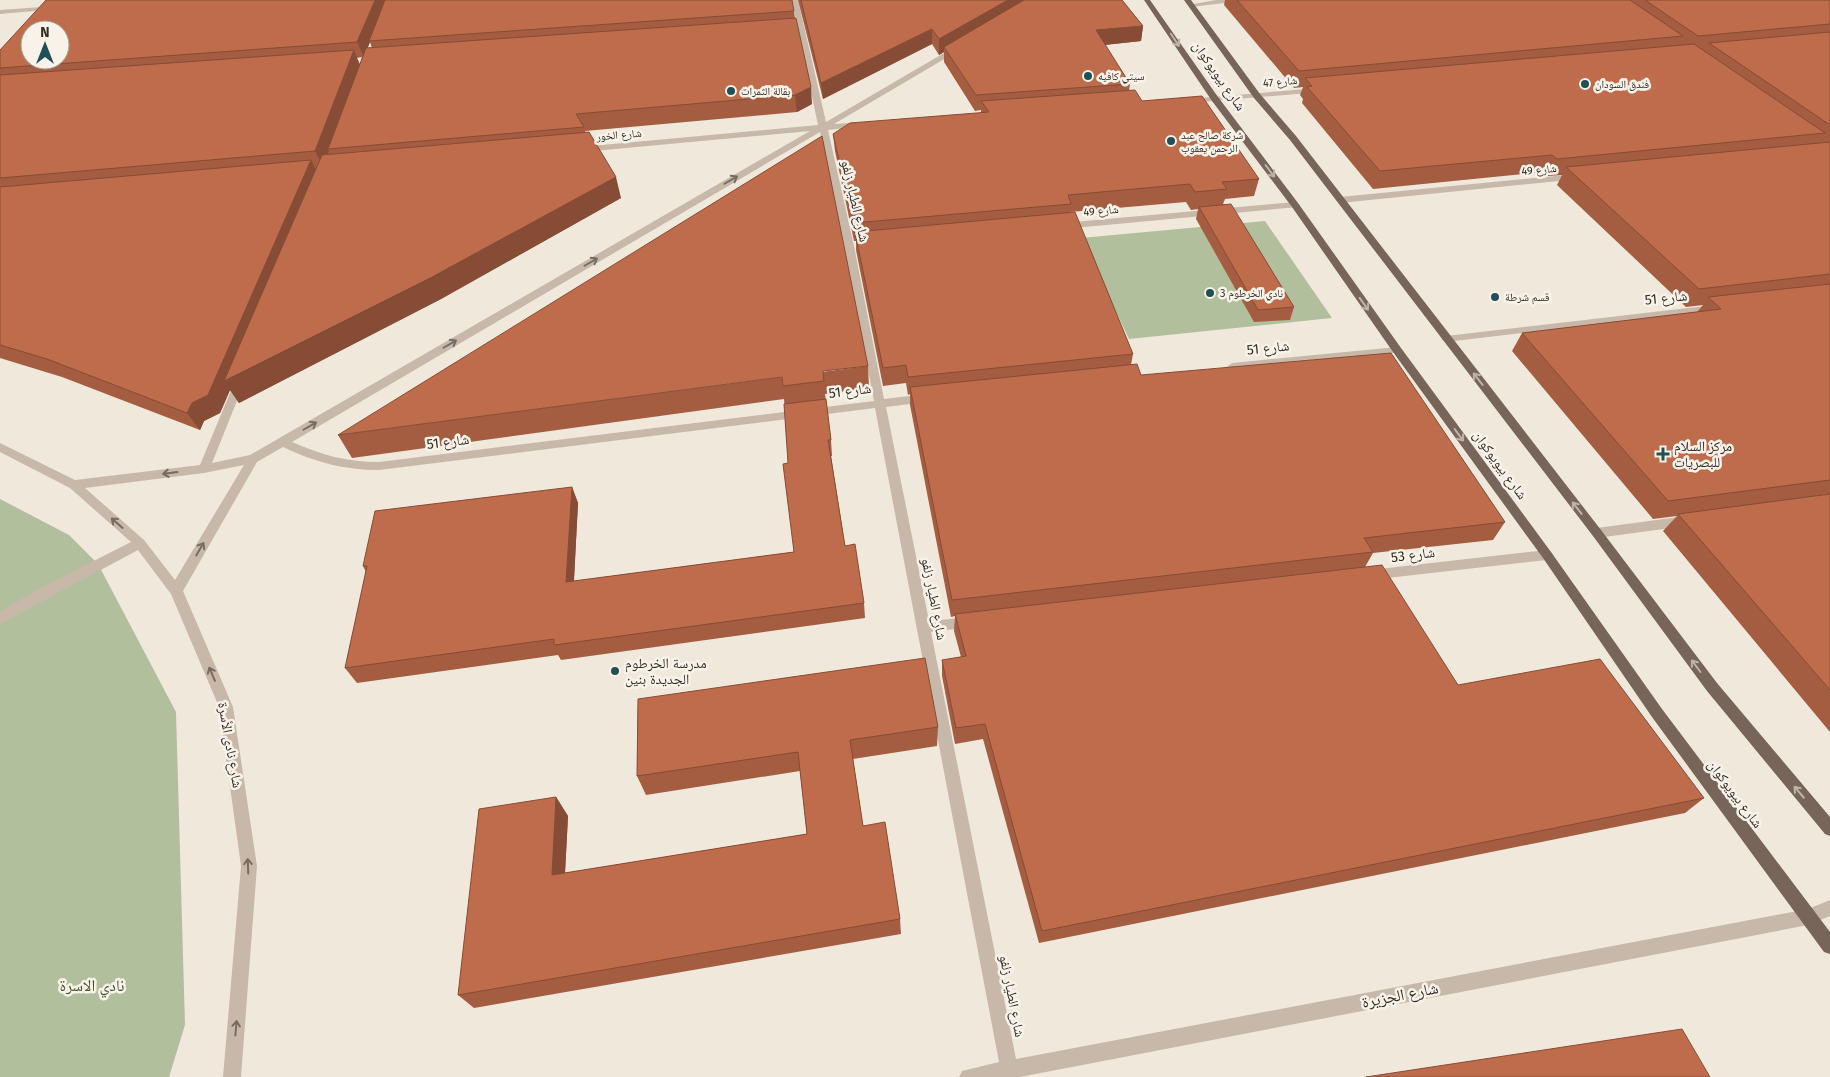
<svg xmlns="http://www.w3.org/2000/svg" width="1830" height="1077" viewBox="0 0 1830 1077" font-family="'Fira Sans','Noto Naskh Arabic',sans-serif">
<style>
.green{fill:#b2bf9d}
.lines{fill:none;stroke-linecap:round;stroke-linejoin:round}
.minor{fill:#c8b8a9;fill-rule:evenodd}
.major{fill:#77655a;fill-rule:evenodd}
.wall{fill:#a45d41;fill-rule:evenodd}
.shaded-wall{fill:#864c35}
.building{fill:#bf6c4c;stroke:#864c35;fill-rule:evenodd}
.oneway{stroke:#beb3a8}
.oneway2{stroke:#776c62}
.poi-dot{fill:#204f55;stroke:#f8f2e8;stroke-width:2}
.labels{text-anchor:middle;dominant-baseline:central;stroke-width:5;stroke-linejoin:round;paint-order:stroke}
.far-poi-label{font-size:11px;fill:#352d28;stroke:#f8f2e8;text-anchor:start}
.far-street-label{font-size:11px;fill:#352d28;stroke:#f8f2e8}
.street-label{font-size:14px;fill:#352d28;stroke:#f8f2e8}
.poi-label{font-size:14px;fill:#352d28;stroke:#f8f2e8;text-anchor:start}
.near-park-label{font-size:16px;fill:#43522d;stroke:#f8f2e8}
.near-street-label{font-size:16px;fill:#352d28;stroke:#f8f2e8}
</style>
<rect width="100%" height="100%" fill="#f1e8dc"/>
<g class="green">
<polygon points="1265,221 1332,318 1129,339 1081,238"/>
<polygon points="0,499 69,535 98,564 176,712 185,1025 169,1077 0,1077"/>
</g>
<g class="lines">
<g class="minor">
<path d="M 792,0 L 798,0 L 826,122 L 956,46 L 963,48 L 834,124 L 862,122 L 866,124 L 865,126 L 828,130 L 854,246 L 884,399 L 926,394 L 932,398 L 926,402 L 886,407 L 929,621 L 971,617 L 976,618 L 978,622 L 976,626 L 971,627 L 931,632 L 1016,1059 L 1808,909 L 1830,900 L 1830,916 L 1808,925 L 1020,1077 L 959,1077 L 962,1071 L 999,1062 L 875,408 L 379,470 C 344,470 314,462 283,447 L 257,462 L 183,591 L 233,707 L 257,866 L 241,1077 L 223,1077 L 241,866 L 219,707 L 171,594 L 138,550 L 0,624 L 0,612 L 35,591 L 131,542 L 70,488 L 0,452 L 0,443 L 75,480 L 200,465 L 235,381 L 240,377 L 245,381 L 212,463 L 250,455 L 810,131 L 583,152 L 579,149 L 580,147 L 818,125 ZM 820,132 L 844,246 L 874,401 L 379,462 C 347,462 321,455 292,442 ZM 244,465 L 175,580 L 144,540 L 85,488 L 204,473 Z"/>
<polygon points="1216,0 1236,0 1233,2 1191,7 1188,5"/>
<polygon points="55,6 58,8 57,9 0,14 0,10"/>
<polygon points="1318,88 1322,90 1321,92 1188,103 1184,101 1188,99"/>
<polygon points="1576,174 1579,175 1579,179 1340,203 1336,200 1340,197"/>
<polygon points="1295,202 1300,205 1298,207 1063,229 1058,226 1063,223"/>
<polygon points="1714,305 1718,306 1718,310 1446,342 1441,339 1446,336"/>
<polygon points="1397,347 1402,350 1401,352 1232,371 1227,367 1232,363"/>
<polygon points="1686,516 1690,518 1692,521 1690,524 1686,526 1597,538 1593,536 1591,533 1593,530 1597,528"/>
<polygon points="1547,550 1551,552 1553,555 1551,558 1547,560 1370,580 1365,579 1364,575 1365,571 1370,570"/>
</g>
<g class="major">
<polygon points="1144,0 1150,0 1218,97 1298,203 1401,348 1551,552 1662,709 1830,932 1830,954 1824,952 1652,717 1543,558 1393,352 1292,207 1212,101"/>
<polygon points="1184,0 1191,0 1260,94 1296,136 1601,530 1717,683 1830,817 1830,836 1825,834 1707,691 1593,536 1290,140 1254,98"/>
</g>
</g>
<g class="wall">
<polygon points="798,0 1122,0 1143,26 1141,41 1105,45 1130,84 1129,91 1142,101 1259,179 1254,196 1225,199 1223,204 1294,307 1290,320 1254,322 1196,219 1198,209 1191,210 1186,202 1070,212 1133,354 1131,365 1141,375 1505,522 1493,540 1373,553 1365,567 1458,685 1704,798 1685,813 1039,943 983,739 955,744 942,676 942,660 961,657 954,631 955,616 951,617 910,405 910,394 908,395 906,383 883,386 856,250 856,241 854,241 835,151 833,134 981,113 981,110 975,111 944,62 944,52 939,55 932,44 823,99"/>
<polygon points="1225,0 1830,0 1830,732 1663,531 1677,516 1653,519 1512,351 1522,333 1697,312 1703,305 1686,307 1557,185 1562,175 1548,176 1543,172 1373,189 1302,103 1303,99 1300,95 1303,87 1294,88 1224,5"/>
<path d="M 794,11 L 795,18 L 812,104 L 797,112 L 585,131 L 621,198 L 441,299 L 239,403 L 230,390 L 220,413 L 204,421 L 200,430 L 62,377 L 0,358 L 0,50 ZM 370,42 L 372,48 L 367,48 ZM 362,57 L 360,64 L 357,58 Z"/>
<polygon points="868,366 869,388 825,394 831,440 832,456 831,456 845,546 864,603 865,618 561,660 558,655 357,683 345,668 366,572 363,566 572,487 578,503 574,581 794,552 784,399 352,458 338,435"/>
<polygon points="638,699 938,727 937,746 853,759 863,826 900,919 901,934 474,1008 458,995 556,797 568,816 565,873 807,834 800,771 646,795 637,776"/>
</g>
<g class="shaded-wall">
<polygon points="375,0 387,0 364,57 357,42"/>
<polygon points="1008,0 1033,0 944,47 944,52 939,55 939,39"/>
<polygon points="1143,26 1141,41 1094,46 1096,30"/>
<polygon points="932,29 932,44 823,99 821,83"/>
<polygon points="354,50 360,66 328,149 329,151 323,167 315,151"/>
<polygon points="811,87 812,104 797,112 795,95"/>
<polygon points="311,160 319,176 616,177 621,198 441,299 239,403 230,390 220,413 204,421 200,430 187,413"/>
<polygon points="572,487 578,503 573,597 566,582"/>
<polygon points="556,797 568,816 564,892 552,875"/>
</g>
<g class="building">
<path d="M 46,0 L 375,0 L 357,42 L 0,68 L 0,50 ZM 30,30 L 60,30 L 60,60 L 30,60 Z"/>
<polygon points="385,0 792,0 794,11 369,41"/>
<polygon points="801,0 1008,0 939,39 932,29 821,83"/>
<polygon points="1024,0 1122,0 1143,26 1096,30 1130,84 976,95 944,47"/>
<polygon points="1237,0 1630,0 1683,36 1299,71"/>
<polygon points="1645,0 1830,0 1830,24 1698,36"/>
<polygon points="796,18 811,87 795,95 576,114 584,127 328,149 366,48"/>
<polygon points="1830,32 1830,125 1709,43"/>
<polygon points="1694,44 1825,133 1557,159 1552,155 1380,171 1307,87 1312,86 1305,78"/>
<polygon points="354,50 315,151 0,178 0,75"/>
<polygon points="1135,90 1142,101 1202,96 1259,179 1222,182 1227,189 1195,192 1190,184 1068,195 1071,204 854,223 833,134 850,123 989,112 981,101"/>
<polygon points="589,132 616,177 432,277 224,381 322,155"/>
<polygon points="822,136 868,366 823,371 824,381 783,386 782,377 338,435"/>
<polygon points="1830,142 1830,274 1699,289 1566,167"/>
<polygon points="311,160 208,395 192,403 187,413 47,359 0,345 0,187"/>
<polygon points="1231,204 1294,307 1258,310 1199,207"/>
<polygon points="1075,212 1133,354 908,377 906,365 883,368 855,232"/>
<polygon points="1830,284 1830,480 1668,501 1522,333 1721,309 1708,297"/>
<polygon points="1391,353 1505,522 1364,538 1373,552 952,600 910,387 1137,364 1141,375"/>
<polygon points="826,399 831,440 828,440 845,546 855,544 864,603 554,645 554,639 345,668 367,566 363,566 375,511 572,487 566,582 794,552 783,464 788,463 784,404"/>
<polygon points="1830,494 1830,690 1678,514"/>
<polygon points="1382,565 1458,685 1600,659 1704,798 1042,931 985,724 956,728 942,660 966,656 955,614"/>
<polygon points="925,658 938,727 850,740 863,826 885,822 900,919 458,995 479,809 556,797 552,875 807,834 798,752 637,776 638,699"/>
<polygon points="1682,1029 1710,1077 1366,1077"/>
</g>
<defs><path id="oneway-shaft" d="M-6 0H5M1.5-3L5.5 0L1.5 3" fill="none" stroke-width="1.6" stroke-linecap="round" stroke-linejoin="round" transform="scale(1.25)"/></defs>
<g class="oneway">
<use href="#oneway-shaft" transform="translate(1175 40) rotate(56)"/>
<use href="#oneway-shaft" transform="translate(1270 171) rotate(53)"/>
<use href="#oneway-shaft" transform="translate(1364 304) rotate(55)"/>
<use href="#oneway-shaft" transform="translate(1478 379) rotate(-128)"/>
<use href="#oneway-shaft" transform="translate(1459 435) rotate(54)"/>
<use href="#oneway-shaft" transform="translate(1577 508) rotate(-128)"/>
<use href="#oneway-shaft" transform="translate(1696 666) rotate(-127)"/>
<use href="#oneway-shaft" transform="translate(1799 792) rotate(-130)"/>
</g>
<g class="oneway2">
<use href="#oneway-shaft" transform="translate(731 180) rotate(-30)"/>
<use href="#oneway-shaft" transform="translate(591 262) rotate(-30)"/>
<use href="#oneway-shaft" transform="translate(450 344) rotate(-30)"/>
<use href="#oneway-shaft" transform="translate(310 426) rotate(-30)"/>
<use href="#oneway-shaft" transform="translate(170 473) rotate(173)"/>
<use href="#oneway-shaft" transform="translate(117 523) rotate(-139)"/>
<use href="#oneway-shaft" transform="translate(200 549) rotate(-60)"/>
<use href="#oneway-shaft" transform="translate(212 674) rotate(-113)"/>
<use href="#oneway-shaft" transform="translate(248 866) rotate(-92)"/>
<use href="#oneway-shaft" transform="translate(236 1028) rotate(-85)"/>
</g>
<g class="poi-dot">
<circle cx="1088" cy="76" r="5"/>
<circle cx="1585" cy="84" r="5"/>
<circle cx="731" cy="91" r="5"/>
<circle cx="1171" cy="141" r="5"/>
<circle cx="1210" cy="293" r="5"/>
<circle cx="1495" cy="297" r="5"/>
<path d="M1660.5 446.5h5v5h5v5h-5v5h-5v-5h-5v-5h5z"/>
<circle cx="615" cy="671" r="5"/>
</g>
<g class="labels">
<g class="far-poi-label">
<text x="1098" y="76">سيتي كافيه</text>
<text x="1595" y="84">فندق السودان</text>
<text x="741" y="91">بقالة الثمرات</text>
<text x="1181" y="135">شركة صالح عبد<tspan x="1181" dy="13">الرحمن يعقوب</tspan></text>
<text x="1220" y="293">نادي الخرطوم 3</text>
<text x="1505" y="297">قسم شرطة</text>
</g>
<g class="far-street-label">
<text transform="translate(1280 82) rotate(-5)">شارع 47</text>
<text transform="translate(619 135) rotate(-5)">شارع الخور</text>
<text transform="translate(1539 170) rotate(-5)">شارع 49</text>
<text transform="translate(1101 211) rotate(-5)">شارع 49</text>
</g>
<g class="street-label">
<text transform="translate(1219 76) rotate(55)">شارع بيويوكوان</text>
<text transform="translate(855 201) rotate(77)">شارع الطيار زلفو</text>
<text transform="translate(1666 298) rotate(-6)">شارع 51</text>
<text transform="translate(1268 348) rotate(-6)">شارع 51</text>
<text transform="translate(850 391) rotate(-7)">شارع 51</text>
<text transform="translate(448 442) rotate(-7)">شارع 51</text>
<text transform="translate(1500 465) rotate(54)">شارع بيويوكوان</text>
<text transform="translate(1413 555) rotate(-7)">شارع 53</text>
<text transform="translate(934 599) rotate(79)">شارع الطيار زلفو</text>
<text transform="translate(230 745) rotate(80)">شارع نادى الأسرة</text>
<text transform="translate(1735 794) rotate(53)">شارع بيويوكوان</text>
<text transform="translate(1012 996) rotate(79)">شارع الطيار زلفو</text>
</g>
<g class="poi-label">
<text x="1674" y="446">مركز السلام<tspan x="1674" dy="16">للبصريات</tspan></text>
<text x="625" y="663">مدرسة الخرطوم<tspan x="625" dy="16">الجديدة بنين</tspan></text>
</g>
<g class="near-park-label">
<text x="92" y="985">نادي الاسرة</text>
</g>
<g class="near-street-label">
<text transform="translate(1400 995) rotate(-11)">شارع الجزيرة</text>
</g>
</g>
<g transform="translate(45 45)"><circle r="24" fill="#f8f2e8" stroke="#aaa39b"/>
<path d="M0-4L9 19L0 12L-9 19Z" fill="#204f55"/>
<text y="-8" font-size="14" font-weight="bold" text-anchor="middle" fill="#352d28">N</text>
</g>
</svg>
